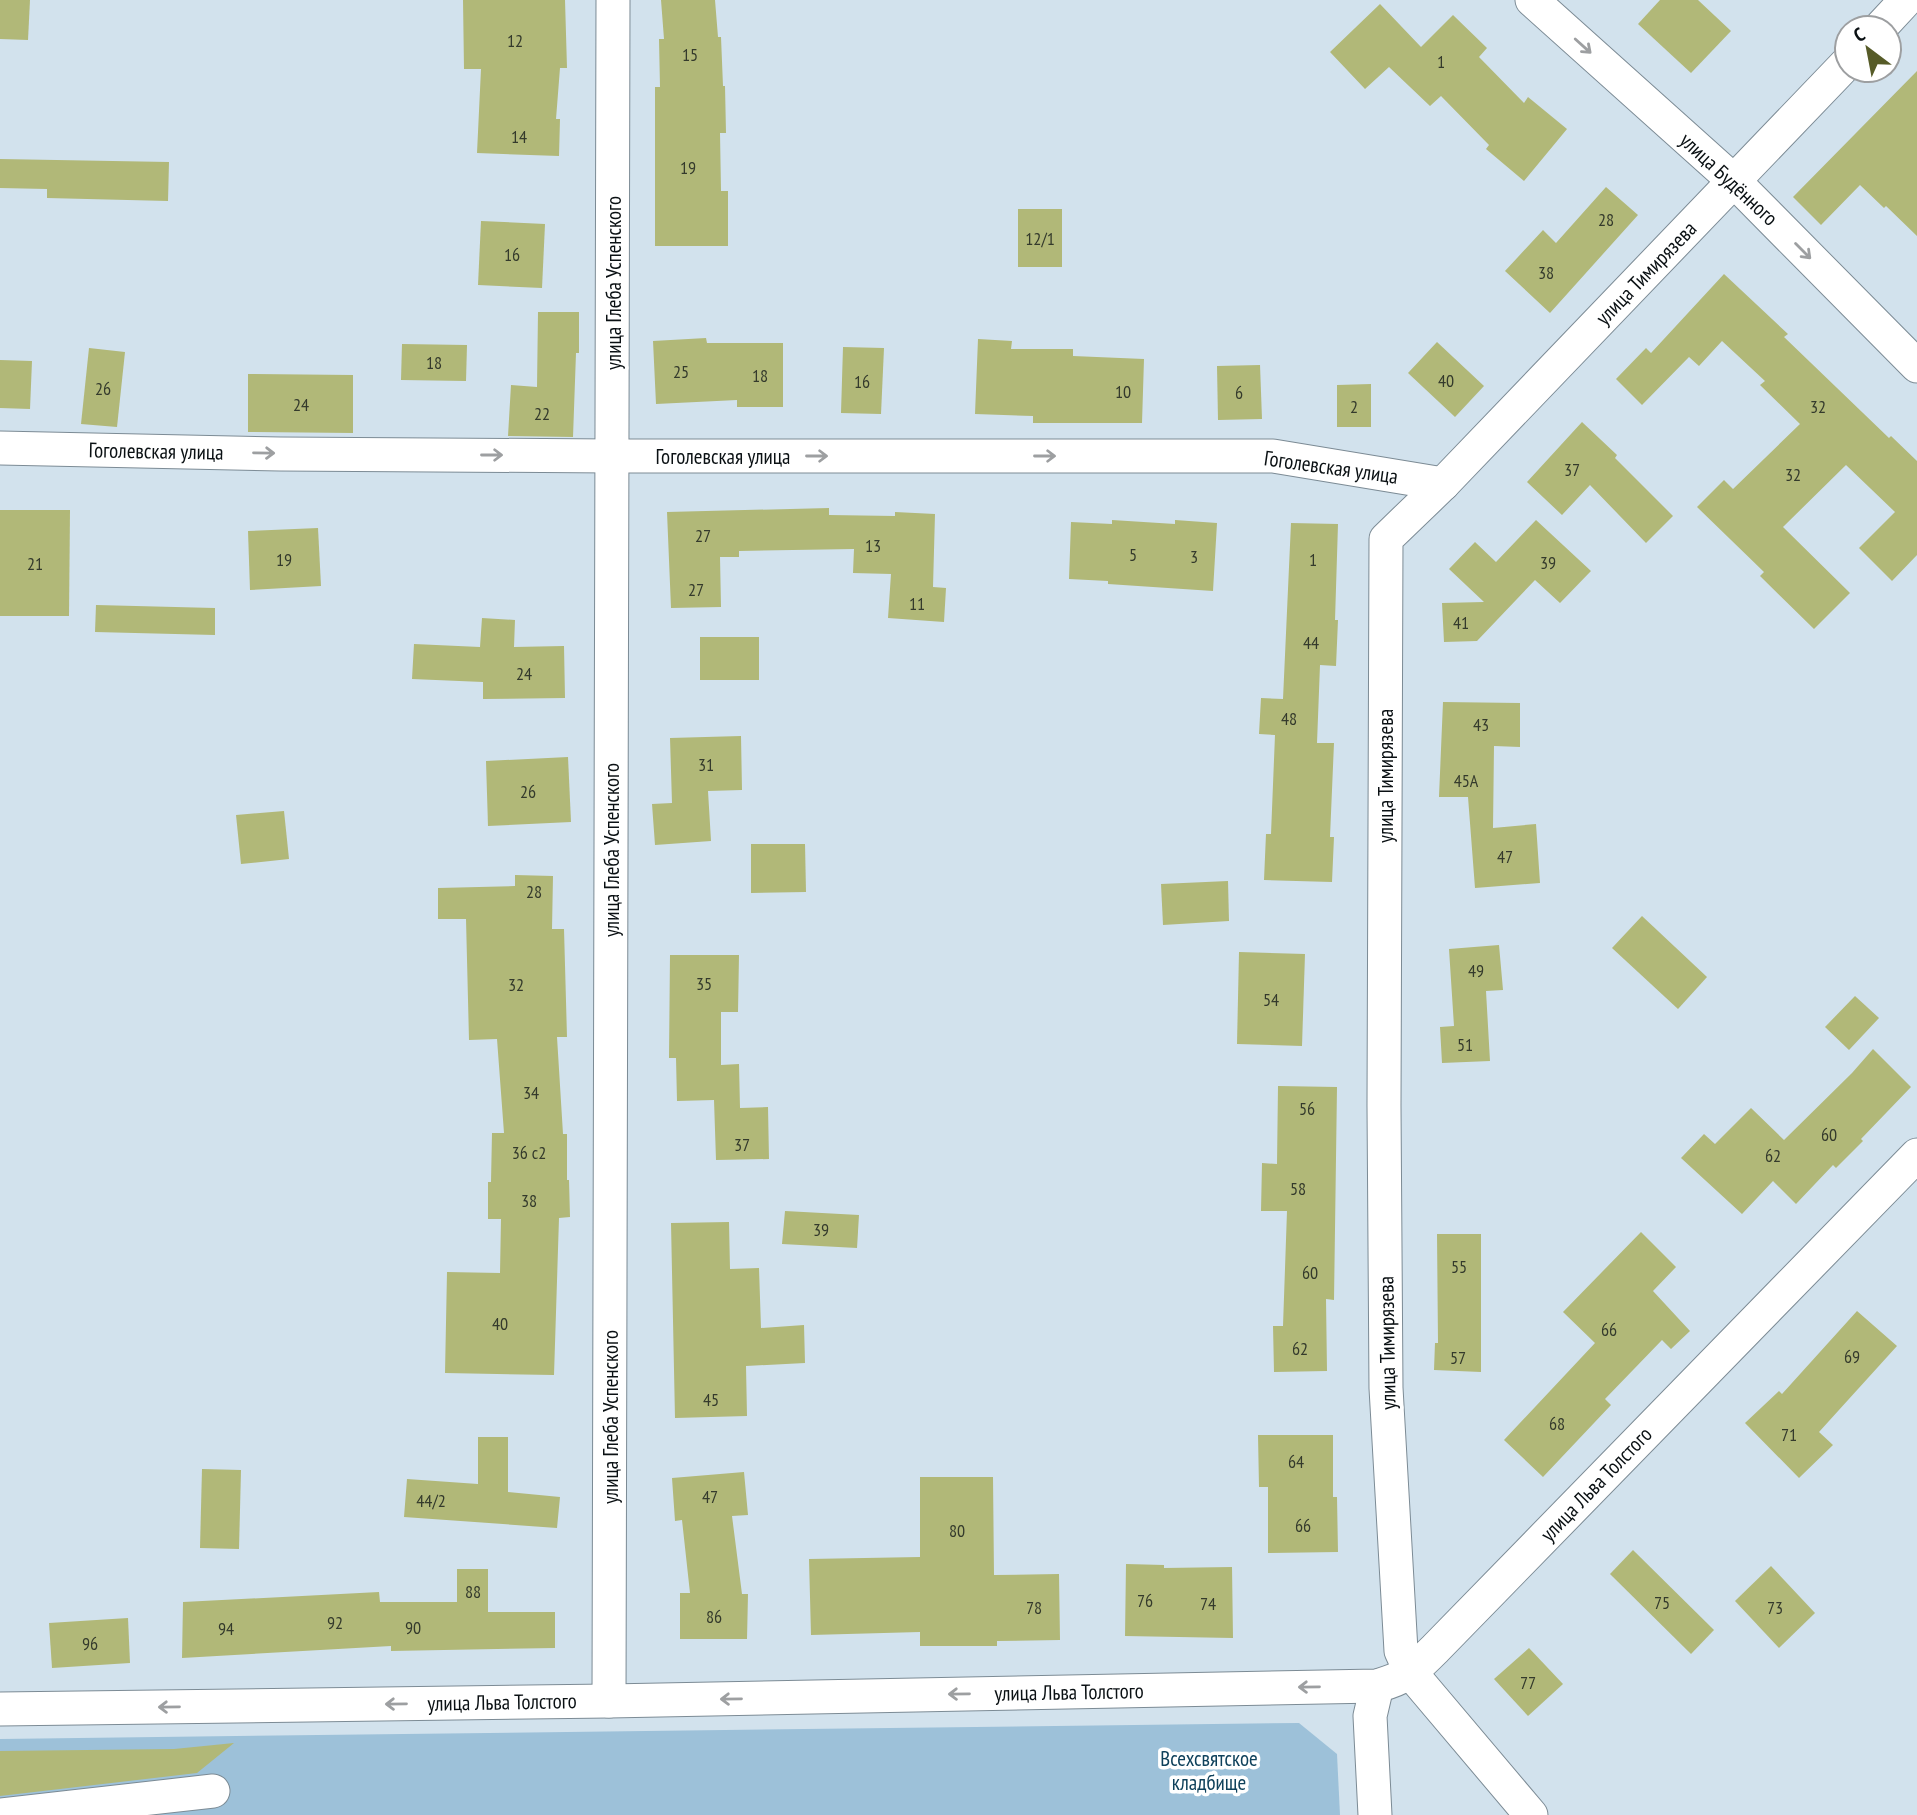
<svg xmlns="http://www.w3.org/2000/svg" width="1917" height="1815" viewBox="0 0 1917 1815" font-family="'PT Sans Narrow',sans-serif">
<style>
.green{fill:#9dc1d9}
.building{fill:#b1b878}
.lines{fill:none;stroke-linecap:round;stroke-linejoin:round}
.minor-casing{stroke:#7c8b95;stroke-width:35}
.minor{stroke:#fff;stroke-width:33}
.oneway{stroke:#9d9fa1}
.labels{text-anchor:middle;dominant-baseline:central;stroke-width:7;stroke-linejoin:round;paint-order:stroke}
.number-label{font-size:18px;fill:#343a2c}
.street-label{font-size:21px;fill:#0a1013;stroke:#fff}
.park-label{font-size:21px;fill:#0f415b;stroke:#fff}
</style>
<rect width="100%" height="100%" fill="#d2e2ed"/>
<polygon class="green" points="1299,1723 1337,1754 1340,1815 0,1815 0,1739"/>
<g class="building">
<polygon points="0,0 30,0 28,40 0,39"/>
<polygon points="463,0 565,0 567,68 560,68 556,119 560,119 559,156 477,153 481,69 464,69"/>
<polygon points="661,0 715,0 718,37 721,37 723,86 725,86 726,133 720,133 721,191 728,191 728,246 655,246 655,87 660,87 659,39 664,39"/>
<polygon points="1660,0 1698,0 1731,31 1691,73 1638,24"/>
<polygon points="1380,4 1421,47 1453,15 1487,48 1479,57 1524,103 1528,97 1567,129 1524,181 1486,149 1489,145 1441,96 1430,106 1389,67 1365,89 1330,52"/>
<polygon points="1917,71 1917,236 1886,206 1884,208 1860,185 1821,225 1793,197"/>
<polygon points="0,159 169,162 168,201 47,198 47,189 0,188"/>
<polygon points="1606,187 1638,215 1550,313 1505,271 1543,230 1556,243"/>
<rect x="1018" y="209" width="44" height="58"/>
<polygon points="481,221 545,224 542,288 478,285"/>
<polygon points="1724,274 1788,334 1784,337 1889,438 1891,436 1917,461 1917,555 1892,581 1859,548 1895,512 1846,465 1783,527 1850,593 1814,629 1760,576 1764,572 1697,507 1724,480 1733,489 1800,424 1760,385 1765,381 1722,341 1699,366 1689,357 1642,405 1616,379 1646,348 1651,353"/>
<polygon points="538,312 579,312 579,353 576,353 573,437 508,436 511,385 537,387"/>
<polygon points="706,338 707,343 783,343 783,407 737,407 737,400 656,404 653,341"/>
<polygon points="978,339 1012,341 1011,349 1073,349 1073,356 1144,359 1142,423 1033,423 1033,416 975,414"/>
<polygon points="1437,342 1484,386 1455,417 1408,373"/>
<polygon points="402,344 467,345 466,381 401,380"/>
<polygon points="843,347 884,348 881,414 841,413"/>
<polygon points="89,348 125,352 117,427 81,424"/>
<polygon points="0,360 32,361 30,409 0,408"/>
<polygon points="1260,365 1262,419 1218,420 1217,366"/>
<polygon points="248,374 353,375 353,433 248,432"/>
<polygon points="1371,384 1371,427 1337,427 1337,385"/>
<polygon points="1582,422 1617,455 1615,458 1673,516 1646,543 1590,485 1562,515 1527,482"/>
<polygon points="829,508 829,515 895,516 895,512 935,514 933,587 946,588 944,622 888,618 891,574 853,573 854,549 739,551 739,557 720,557 721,607 671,608 667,512"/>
<polygon points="0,510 70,510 69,616 0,616"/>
<polygon points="1112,520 1175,524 1175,520 1217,523 1213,591 1108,584 1108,581 1069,579 1071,522 1112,524"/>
<polygon points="1536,520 1591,571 1560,603 1535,580 1477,641 1444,642 1442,603 1484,602 1449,569 1475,542 1496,562"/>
<polygon points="1291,523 1338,524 1335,620 1338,620 1336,666 1320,665 1317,743 1334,743 1330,837 1334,837 1332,882 1264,880 1266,834 1271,834 1275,735 1259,734 1261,698 1283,699"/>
<polygon points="318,528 321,586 250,590 248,531"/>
<polygon points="96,605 215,608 215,635 95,632"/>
<polygon points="482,618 515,620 514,647 564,646 565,698 483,699 483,682 412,679 414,644 480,647"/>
<rect x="700" y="637" width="59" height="43"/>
<polygon points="1443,702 1520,703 1520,747 1494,746 1493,828 1536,824 1540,883 1475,888 1468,797 1439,797"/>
<polygon points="741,736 742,790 708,791 711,841 655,845 652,804 672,803 670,738"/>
<polygon points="568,757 571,822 488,826 486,761"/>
<polygon points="284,811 289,859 241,864 236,815"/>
<polygon points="751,844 805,844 806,892 751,893"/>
<polygon points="515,875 553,876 552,929 564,929 567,1037 557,1037 563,1134 567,1134 567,1180 569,1180 570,1217 559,1218 554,1375 445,1373 447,1272 500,1273 501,1219 488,1219 488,1182 491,1182 492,1133 504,1133 497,1039 469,1040 466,919 438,919 438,888 515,886"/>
<polygon points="1228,881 1229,921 1163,925 1161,884"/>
<polygon points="1642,916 1707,977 1678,1009 1612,948"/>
<polygon points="1499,945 1503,990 1486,991 1490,1061 1442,1063 1440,1027 1454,1026 1449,949"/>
<polygon points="1239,952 1305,954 1302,1046 1237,1044"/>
<polygon points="670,955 739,955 738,1012 721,1012 721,1065 739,1064 740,1108 768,1107 769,1159 716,1160 714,1100 677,1101 676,1058 669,1058"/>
<polygon points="1855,996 1879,1018 1849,1050 1825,1027"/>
<polygon points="1873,1049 1911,1087 1861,1139 1863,1141 1836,1168 1833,1165 1796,1204 1773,1181 1742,1214 1681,1158 1704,1134 1715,1144 1751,1108 1784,1140 1852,1073"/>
<polygon points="1278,1086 1337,1087 1334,1300 1326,1299 1327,1371 1274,1372 1273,1326 1283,1326 1287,1211 1261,1211 1262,1163 1277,1164"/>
<polygon points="785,1211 859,1215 857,1248 782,1244"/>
<polygon points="729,1222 730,1269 759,1268 761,1328 804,1325 805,1363 746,1366 747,1416 675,1418 671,1223"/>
<polygon points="1641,1232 1676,1267 1653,1291 1690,1331 1671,1349 1662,1340 1605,1399 1611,1405 1543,1477 1504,1440 1595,1343 1563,1312"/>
<polygon points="1437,1234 1481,1234 1481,1372 1434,1370 1435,1343 1438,1343"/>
<polygon points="1857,1311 1897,1346 1819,1432 1833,1445 1799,1478 1745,1423 1779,1391 1782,1394"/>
<polygon points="1258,1435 1333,1435 1333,1497 1337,1497 1338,1552 1268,1553 1268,1487 1259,1487"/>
<polygon points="478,1437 508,1437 508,1492 560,1497 557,1528 404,1517 407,1479 478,1484"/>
<polygon points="202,1469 241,1470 239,1549 200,1548"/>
<polygon points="744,1472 748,1515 732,1516 742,1594 748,1594 747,1639 680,1639 680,1593 690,1593 682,1520 675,1521 672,1478"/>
<polygon points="920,1477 993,1477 994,1575 1059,1574 1060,1640 997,1641 997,1646 920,1646 920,1632 811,1635 809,1559 920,1557"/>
<polygon points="1633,1550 1714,1630 1691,1654 1610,1574"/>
<polygon points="1126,1564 1164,1565 1164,1568 1232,1567 1233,1638 1125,1636"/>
<polygon points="1771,1566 1815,1613 1779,1648 1735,1601"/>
<polygon points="457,1569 488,1569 488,1612 555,1612 555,1648 391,1651 391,1646 182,1658 183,1602 379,1592 380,1602 457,1602"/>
<polygon points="128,1618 130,1663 52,1668 49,1623"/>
<polygon points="1529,1648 1563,1684 1528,1716 1494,1679"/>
<polygon points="234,1743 197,1773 0,1796 0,1751 174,1749"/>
</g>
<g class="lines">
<g class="minor-casing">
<g id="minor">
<polyline points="1532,0 1735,182 1917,366"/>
<polyline points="1880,28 1906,0"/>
<polyline points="0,448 280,454 612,456 1273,456 1443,484"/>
<polyline points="609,1701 613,0"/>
<path d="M 0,1709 L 609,1701 L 1377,1686 C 1408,1677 1414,1670 1436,1648 L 1917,1155"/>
<polyline points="0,1815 213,1791"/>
<polyline points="1375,1815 1370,1716 1377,1686"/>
<polyline points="1531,1815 1411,1673 1401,1651 1386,1388 1384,1106 1386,539 1443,484 1847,63"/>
</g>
</g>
<use href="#minor" class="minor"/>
</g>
<defs><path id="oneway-shaft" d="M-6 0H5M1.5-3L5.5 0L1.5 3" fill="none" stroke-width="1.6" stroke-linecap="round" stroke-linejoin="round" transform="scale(1.75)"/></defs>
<g class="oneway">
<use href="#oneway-shaft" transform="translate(1583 46) rotate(42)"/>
<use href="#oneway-shaft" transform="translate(1803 251) rotate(45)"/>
<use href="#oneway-shaft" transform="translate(264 453) rotate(1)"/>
<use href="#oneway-shaft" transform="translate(492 455)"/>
<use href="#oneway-shaft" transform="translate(817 456)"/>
<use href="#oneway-shaft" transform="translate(1045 456)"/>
<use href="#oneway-shaft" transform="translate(1309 1687) rotate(179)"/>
<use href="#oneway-shaft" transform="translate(959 1694) rotate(179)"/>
<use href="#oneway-shaft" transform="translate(731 1699) rotate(179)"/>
<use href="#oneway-shaft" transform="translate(396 1704) rotate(179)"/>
<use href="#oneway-shaft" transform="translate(169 1707) rotate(179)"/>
</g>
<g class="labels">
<g class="number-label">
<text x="515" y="40">12</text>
<text x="690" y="54">15</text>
<text x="1441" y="61">1</text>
<text x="519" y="136">14</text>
<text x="688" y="167">19</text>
<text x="1606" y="219">28</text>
<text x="1040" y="238">12/1</text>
<text x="512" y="254">16</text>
<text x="1546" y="272">38</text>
<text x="434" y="362">18</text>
<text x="681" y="371">25</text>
<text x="760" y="375">18</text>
<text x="1446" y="380">40</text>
<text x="862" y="381">16</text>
<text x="103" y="388">26</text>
<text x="1123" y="391">10</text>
<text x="1239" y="392">6</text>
<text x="301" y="404">24</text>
<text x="1354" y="406">2</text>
<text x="1818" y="406">32</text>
<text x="542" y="413">22</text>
<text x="1572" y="469">37</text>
<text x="1793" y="474">32</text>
<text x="703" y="535">27</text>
<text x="873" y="545">13</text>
<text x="1133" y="554">5</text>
<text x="1194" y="556">3</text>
<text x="284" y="559">19</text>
<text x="1313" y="559">1</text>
<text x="1548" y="562">39</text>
<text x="35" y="563">21</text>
<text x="696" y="589">27</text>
<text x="917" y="603">11</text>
<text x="1461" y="622">41</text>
<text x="1311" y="642">44</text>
<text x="524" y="673">24</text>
<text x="1289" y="718">48</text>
<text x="1481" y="724">43</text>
<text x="706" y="764">31</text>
<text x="1466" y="780">45А</text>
<text x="528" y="791">26</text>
<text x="1505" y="856">47</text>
<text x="534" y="891">28</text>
<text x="1476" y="970">49</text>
<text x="704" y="983">35</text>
<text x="516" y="984">32</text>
<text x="1271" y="999">54</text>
<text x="1465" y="1044">51</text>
<text x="531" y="1092">34</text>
<text x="1307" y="1108">56</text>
<text x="1829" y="1134">60</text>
<text x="742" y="1144">37</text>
<text x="529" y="1152">36 с2</text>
<text x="1773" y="1155">62</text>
<text x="1298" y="1188">58</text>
<text x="529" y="1200">38</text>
<text x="821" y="1229">39</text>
<text x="1459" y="1266">55</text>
<text x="1310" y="1272">60</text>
<text x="500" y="1323">40</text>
<text x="1609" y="1329">66</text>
<text x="1300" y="1348">62</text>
<text x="1852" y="1356">69</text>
<text x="1458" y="1357">57</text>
<text x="711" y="1399">45</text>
<text x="1557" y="1423">68</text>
<text x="1789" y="1434">71</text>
<text x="1296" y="1461">64</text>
<text x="710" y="1496">47</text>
<text x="431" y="1500">44/2</text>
<text x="1303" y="1525">66</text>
<text x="957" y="1530">80</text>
<text x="473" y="1591">88</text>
<text x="1145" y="1600">76</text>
<text x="1662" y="1602">75</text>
<text x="1208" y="1603">74</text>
<text x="1034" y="1607">78</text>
<text x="1775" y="1607">73</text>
<text x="714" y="1616">86</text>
<text x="335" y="1622">92</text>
<text x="413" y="1627">90</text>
<text x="226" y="1628">94</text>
<text x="90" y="1643">96</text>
<text x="1528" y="1682">77</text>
</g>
<g class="street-label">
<text transform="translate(1729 179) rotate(43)">улица Будённого</text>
<text transform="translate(1646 273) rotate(-46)">улица Тимирязева</text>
<text transform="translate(613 283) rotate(-90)">улица Глеба Успенского</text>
<text transform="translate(156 451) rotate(1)">Гоголевская улица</text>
<text x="723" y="456">Гоголевская улица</text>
<text transform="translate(1331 467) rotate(8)">Гоголевская улица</text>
<text transform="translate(1385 776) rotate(-90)">улица Тимирязева</text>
<text transform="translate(611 850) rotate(-90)">улица Глеба Успенского</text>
<text transform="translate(1387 1343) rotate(-91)">улица Тимирязева</text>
<text transform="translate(610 1417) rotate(-90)">улица Глеба Успенского</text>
<text transform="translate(1596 1484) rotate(-46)">улица Льва Толстого</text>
<text transform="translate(1069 1692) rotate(-1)">улица Льва Толстого</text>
<text transform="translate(502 1702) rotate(-1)">улица Льва Толстого</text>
</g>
<g class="park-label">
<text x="1209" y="1758">Всехсвятское<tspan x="1209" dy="24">кладбище</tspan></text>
</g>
</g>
<g transform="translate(1868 49) rotate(328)"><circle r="33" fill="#ffffff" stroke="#9d9fa1" stroke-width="2"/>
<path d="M0-5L12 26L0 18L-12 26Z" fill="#565b28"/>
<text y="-10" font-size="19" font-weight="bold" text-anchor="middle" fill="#0a1013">С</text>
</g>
</svg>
